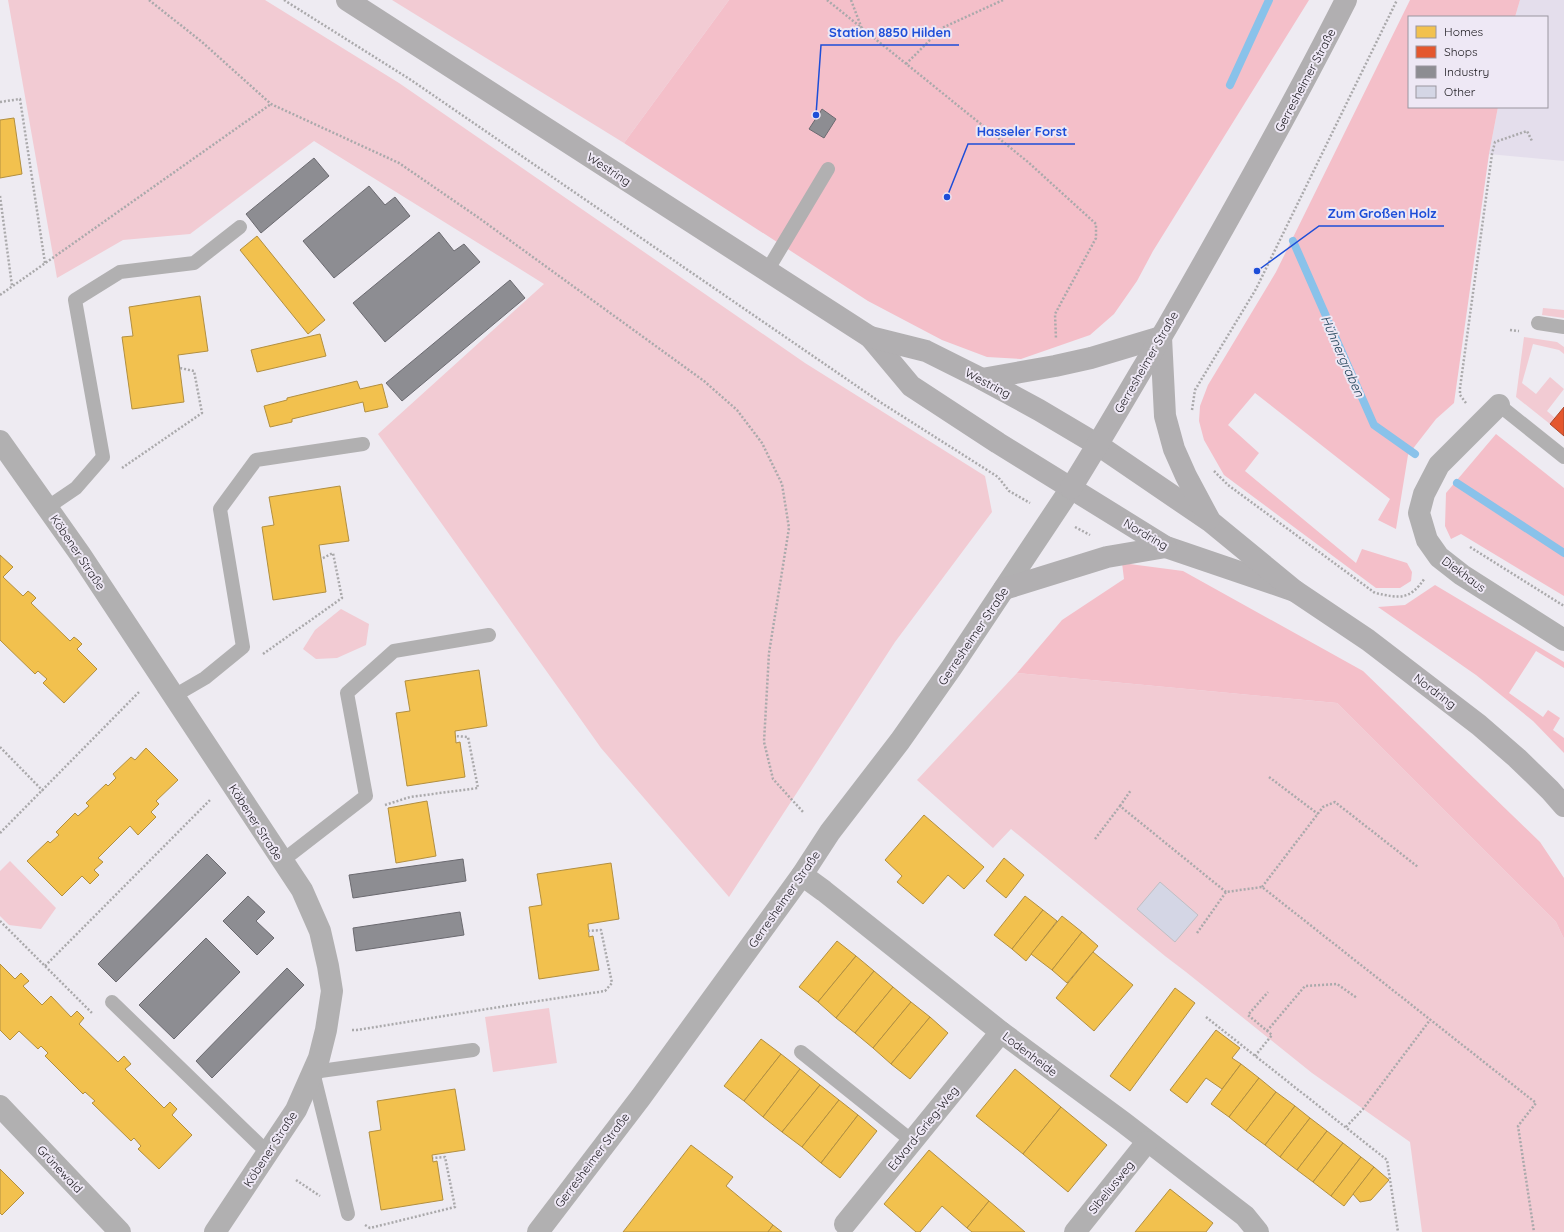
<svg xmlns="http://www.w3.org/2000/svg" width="1564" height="1232" viewBox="0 0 1564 1232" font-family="Quicksand,sans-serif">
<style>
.built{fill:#e4deec}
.green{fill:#f2cbd3}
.forest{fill:#f4bfc9}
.homes{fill:#f2c14e;stroke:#b28f40}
.shops{fill:#e4572e;stroke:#a8452a}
.industry{fill:#8d8d92;stroke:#6b6a70}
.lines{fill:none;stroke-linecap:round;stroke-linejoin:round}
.stream{stroke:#89c2ea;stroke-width:8}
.building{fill:#d4d6e5;stroke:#bfbec3}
.path{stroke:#aaa9ab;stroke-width:2.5;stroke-dasharray:2 2;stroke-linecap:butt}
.service{stroke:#b1b0b1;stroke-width:14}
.minor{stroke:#b1b0b1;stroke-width:22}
.tertiary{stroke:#b1b0b1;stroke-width:22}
.secondary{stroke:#b1afb1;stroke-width:22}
.labels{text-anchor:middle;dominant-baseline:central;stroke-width:4;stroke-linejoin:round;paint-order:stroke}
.street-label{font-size:12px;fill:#1c1a1f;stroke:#eee8f5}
.water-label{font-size:13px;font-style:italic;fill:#1a3d54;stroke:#eee8f5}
.leader{fill:none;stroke:#1d4ed8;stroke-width:1.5}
.callout-dot{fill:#1d4ed8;stroke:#eee8f5;stroke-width:1.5}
.callout-label{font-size:13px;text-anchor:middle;font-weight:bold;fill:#1d4ed8;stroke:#eee8f5;stroke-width:4;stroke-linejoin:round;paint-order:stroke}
</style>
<rect width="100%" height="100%" fill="#eeebf2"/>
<polygon class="built" points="1520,0 1564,0 1564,161 1489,154 1498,107 1547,107 1547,17 1515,17"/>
<g class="green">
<polygon points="8,0 265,0 399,83 805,363 985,476 992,512 895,642 729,897 601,748 378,434 544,284 314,141 190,234 123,240 57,278"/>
<polygon points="392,0 729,0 624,143"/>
<polygon points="1543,308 1564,310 1564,318 1542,315"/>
<polygon points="1524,337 1557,342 1564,347 1564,354 1559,350 1533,344 1522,383 1536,394 1550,377 1564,389 1547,411 1555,418 1550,424 1516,397"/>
<polygon points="341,609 369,624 366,645 337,658 316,659 303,649 315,630"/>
<polygon points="1017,673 1337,703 1556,922 1564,939 1564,1232 1422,1232 1410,1142 1312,1073 1186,972 1165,956 1011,829 993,848 917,780"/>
<polygon points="10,861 56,908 41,929 9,925 0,916 0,871"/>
<polygon points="549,1008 557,1063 493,1072 485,1017"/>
</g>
<g class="forest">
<polygon points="729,0 1309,0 1153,251 1137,281 1114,314 1090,335 1021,359 987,357 942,340 868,301 624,143"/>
<polygon points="1410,0 1520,0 1515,17 1409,17 1409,107 1498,107 1489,154 1454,403 1436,419 1408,455 1396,529 1378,520 1390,499 1255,393 1228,425 1259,453 1245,471 1356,563 1362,549 1407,563 1412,572 1411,581 1400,588 1376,588 1224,475 1204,440 1199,421 1200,406 1208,385 1276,272"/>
<polygon points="1496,434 1564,488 1564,596 1461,534 1451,539 1445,526 1446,493"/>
<polygon points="1122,563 1183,571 1363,671 1540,842 1564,878 1564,939 1556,922 1337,703 1017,673 1062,620 1124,579"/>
<polygon points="1435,585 1564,662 1564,668 1536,651 1509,693 1543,717 1548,710 1560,718 1553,730 1564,738 1564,753 1533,721 1476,675 1378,607 1405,605"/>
</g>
<g class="homes">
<polygon points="14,118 22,174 0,178 0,120"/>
<polygon points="257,236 325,320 308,334 240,250"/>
<polygon points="200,296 208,351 178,355 184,402 132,409 122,337 133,336 129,307"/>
<polygon points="320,334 326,356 257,372 251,350"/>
<polygon points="357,381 360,389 382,384 388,407 365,412 363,402 292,419 292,422 270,427 264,406 287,400 287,398"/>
<polygon points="340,486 349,541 319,545 326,592 273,600 262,527 274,525 269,497"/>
<polygon points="0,555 13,567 3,577 23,596 28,591 33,595 36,598 31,603 70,641 74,637 78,640 82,644 77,649 97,669 64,703 43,683 47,679 38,671 35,674 0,640"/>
<polygon points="479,670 487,726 455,731 456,743 460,742 465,777 407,786 396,713 410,711 405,681"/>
<polygon points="146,748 178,780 156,801 159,804 151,812 156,817 138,835 130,826 98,858 103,862 94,870 99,875 90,884 82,876 62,896 27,861 48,841 50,843 59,835 56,832 75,813 78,816 89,806 86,803 106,784 108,786 116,778 113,774 131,757 135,760"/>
<polygon points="427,801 436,856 396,863 388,808"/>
<polygon points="924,815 984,867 964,889 948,875 923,904 897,882 902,876 885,860"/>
<polygon points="1004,858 1024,875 1006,898 986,881"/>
<polygon points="611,863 619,919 588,924 589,937 593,936 599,970 539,979 529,907 542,905 537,874"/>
<polygon points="1025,896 1043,910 1012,949 994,935"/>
<polygon points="1043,910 1057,921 1026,961 1012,949"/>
<polygon points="1062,916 1082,932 1052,970 1031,954"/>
<polygon points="1082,932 1098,946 1067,983 1052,970"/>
<polygon points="837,941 856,956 818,1002 799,987"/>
<polygon points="1093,952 1133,985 1094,1031 1056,998"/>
<polygon points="856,956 874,971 836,1018 818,1002"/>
<polygon points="0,964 15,979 21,973 29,981 23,986 42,1005 51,996 71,1017 77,1011 84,1018 79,1024 118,1062 124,1056 131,1064 125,1069 164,1108 170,1102 177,1109 172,1115 192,1135 159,1169 138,1149 141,1146 134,1138 131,1141 92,1103 95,1101 85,1092 83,1094 45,1056 48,1053 41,1046 38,1049 19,1031 10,1040 0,1030"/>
<polygon points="874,971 893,987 855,1033 836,1018"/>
<polygon points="893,987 911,1002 873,1048 855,1033"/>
<polygon points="1175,988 1195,1003 1130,1091 1110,1076"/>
<polygon points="911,1002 930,1017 891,1064 873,1048"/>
<polygon points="930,1017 948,1033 910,1079 891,1064"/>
<polygon points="1216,1030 1240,1048 1232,1058 1241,1064 1222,1089 1206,1078 1187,1103 1170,1090"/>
<polygon points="761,1039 781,1054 744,1101 724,1086"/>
<polygon points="781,1054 800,1069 763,1117 744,1101"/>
<polygon points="1241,1064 1259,1078 1229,1117 1211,1104"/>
<polygon points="800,1069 820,1085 782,1132 763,1117"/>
<polygon points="1015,1069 1061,1107 1023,1154 976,1116"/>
<polygon points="1259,1078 1276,1092 1246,1131 1229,1117"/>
<polygon points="820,1085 839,1100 802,1147 782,1132"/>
<polygon points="455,1089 465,1150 432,1155 433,1162 437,1161 443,1200 381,1210 369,1132 381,1130 377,1101"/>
<polygon points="1276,1092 1295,1106 1265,1145 1246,1131"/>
<polygon points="839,1100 858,1115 821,1163 802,1147"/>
<polygon points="1295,1106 1310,1118 1280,1157 1265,1145"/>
<polygon points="1061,1107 1107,1145 1068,1192 1023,1154"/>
<polygon points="858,1115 877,1131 840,1178 821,1163"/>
<polygon points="1310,1118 1327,1131 1297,1170 1280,1157"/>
<polygon points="1327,1131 1343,1143 1313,1182 1297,1170"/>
<polygon points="1343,1143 1361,1157 1331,1196 1313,1182"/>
<polygon points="691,1145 733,1177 726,1186 773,1225 768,1232 623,1232"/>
<polygon points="929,1150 989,1201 967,1228 942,1206 920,1232 916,1232 884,1204"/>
<polygon points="1361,1157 1374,1167 1344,1206 1331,1196"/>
<polygon points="1374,1167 1389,1180 1371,1200 1360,1202 1353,1194"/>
<polygon points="0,1169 24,1193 2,1215 0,1213"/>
<polygon points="1170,1189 1213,1223 1206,1232 1135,1232"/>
<polygon points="989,1201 1025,1232 972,1232 967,1228"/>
<polygon points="773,1225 782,1232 768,1232"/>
</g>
<polygon class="shops" points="1564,407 1564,436 1550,424"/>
<g class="industry">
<polygon points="822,109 836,119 824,138 809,129"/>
<polygon points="314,158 329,176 261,233 246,214"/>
<polygon points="369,186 385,205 395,197 410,216 334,278 303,241"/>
<polygon points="439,232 454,251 464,244 480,262 385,342 353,303"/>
<polygon points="510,280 525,298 402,401 386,383"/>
<polygon points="207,854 226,873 116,982 98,964"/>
<polygon points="463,859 466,881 353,898 349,875"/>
<polygon points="248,896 265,912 256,921 274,938 257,955 223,921"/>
<polygon points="460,912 464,935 356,951 353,928"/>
<polygon points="206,938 240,972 174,1039 139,1005"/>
<polygon points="287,968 304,985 212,1078 196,1061"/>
</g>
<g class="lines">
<g class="stream">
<polyline points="1230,85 1269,0"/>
<polyline points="1293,241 1374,425 1415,454"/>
<polyline points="1457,483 1564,553"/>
</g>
</g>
<polygon class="building" points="1160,882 1198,915 1175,942 1137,909"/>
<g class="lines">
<g class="path">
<polyline points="149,0 202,42 271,104 399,163 479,218 704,381 737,410 762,443 782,484 789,528 769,653 764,742 773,779 804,813"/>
<polyline points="284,0 411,80 880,402 998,477 1009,491 1030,503"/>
<polyline points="827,0 1028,162 1096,224 1096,238 1055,314 1056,339"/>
<polyline points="851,0 862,29"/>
<polyline points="906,64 942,28 1003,0"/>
<polyline points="0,102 20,99 45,263"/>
<polyline points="0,196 12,286"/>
<polyline points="0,295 271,104"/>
<polyline points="1510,330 1519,331"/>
<polyline points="1466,403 1460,395 1460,388 1492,154 1495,142 1527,131 1532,141"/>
<polyline points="1192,410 1195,390 1256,289 1397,0"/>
<polyline points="122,468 202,413 194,371 180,368"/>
<path d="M 1214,471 L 1228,485 L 1375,593 C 1400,598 1409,601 1425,578"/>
<polyline points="1075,527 1090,535"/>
<polyline points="1470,547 1564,606"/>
<polyline points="263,654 342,598 333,553 321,559"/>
<polyline points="0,747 43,791"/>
<polyline points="1269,777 1318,814"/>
<polyline points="385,805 410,797 478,788 468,737 455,736"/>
<polyline points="1120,806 1131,790"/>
<polyline points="0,833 140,691"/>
<polyline points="1095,839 1120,806 1226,892"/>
<polyline points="1262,887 1323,807 1335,802 1418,867"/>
<polyline points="0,921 93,1014"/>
<polyline points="1197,933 1226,892 1262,887 1536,1103 1518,1126 1534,1232"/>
<polyline points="45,966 211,799"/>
<polyline points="1206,1017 1387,1160 1398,1232"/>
<polyline points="352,1030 357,1030 512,1005 605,991 612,983 601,930 588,931"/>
<polyline points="1267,1031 1305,986 1337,984 1357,998"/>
<polyline points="1255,1056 1272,1035 1248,1015 1268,992"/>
<polyline points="1346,1127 1363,1109 1430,1020"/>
<polyline points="296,1180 320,1196"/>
<polyline points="365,1225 370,1228 455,1207 445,1157 433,1158"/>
</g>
<g class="service">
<polyline points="767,271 828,169"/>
<polyline points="1538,323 1564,327"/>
<polyline points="1499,405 1564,457"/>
<polyline points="48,507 76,488 103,457 75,300 120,272 194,263 240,227"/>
<polyline points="174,696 205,678 243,647 220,509 256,460 363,444"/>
<polyline points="282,861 366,796 347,693 394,651 489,635"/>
<polyline points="112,1002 268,1153"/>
<polyline points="801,1052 912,1141"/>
<polyline points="348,1214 313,1072 473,1050"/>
</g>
<g class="minor">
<polyline points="1499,405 1439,465 1424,494 1419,513 1427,540 1439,557 1462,575 1564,640"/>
<polyline points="0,441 80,554 302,890 320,931 328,966 332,991 326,1030 319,1058 296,1110 215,1232"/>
<polyline points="802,875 824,891 1001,1032 1123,1122 1245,1216 1258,1232"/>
<polyline points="0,1106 120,1232"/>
<polyline points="845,1224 1001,1032"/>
<polyline points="1075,1232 1147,1142"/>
</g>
<polyline class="tertiary" points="538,1232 641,1097 802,875 830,832 900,741 952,667 1071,488"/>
<g class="secondary">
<polyline points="347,0 870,337 911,386 998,443 1166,547 1295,591"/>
<polyline points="870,337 926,351 982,379 1039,410 1098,445 1211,522 1295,591 1368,640 1479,725 1517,758 1550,790 1564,806"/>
<polyline points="1161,337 1165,416 1174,449 1186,476 1209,519"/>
<polyline points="982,379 1055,366 1091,358 1161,337"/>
<path d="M 1071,488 C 1104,435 1135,381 1167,327 C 1229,219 1290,111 1346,0"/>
<polyline points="1004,589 1107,557 1166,547"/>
</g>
</g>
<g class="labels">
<g class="street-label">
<text transform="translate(1305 80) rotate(-62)">Gerresheimer Straße</text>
<text transform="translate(609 169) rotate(33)">Westring</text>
<text transform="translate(1146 362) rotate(-60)">Gerresheimer Straße</text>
<text transform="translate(988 383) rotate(28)">Westring</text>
<text transform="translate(1146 534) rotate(30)">Nordring</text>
<text transform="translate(78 552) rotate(56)">Köbener Straße</text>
<text transform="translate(1464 574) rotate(36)">Diekhaus</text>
<text transform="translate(973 636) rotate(-56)">Gerresheimer Straße</text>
<text transform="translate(1435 691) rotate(37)">Nordring</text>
<text transform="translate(256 822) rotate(57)">Köbener Straße</text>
<text transform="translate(784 899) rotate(-55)">Gerresheimer Straße</text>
<text transform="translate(1030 1054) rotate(37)">Lodenheide</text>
<text transform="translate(923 1128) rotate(-51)">Edvard-Grieg-Weg</text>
<text transform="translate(270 1149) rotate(-57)">Köbener Straße</text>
<text transform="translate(592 1160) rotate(-53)">Gerresheimer Straße</text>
<text transform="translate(60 1169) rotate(47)">Grünewald</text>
<text transform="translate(1111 1187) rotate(-51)">Sibeliusweg</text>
</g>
<g class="water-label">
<text transform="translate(1343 356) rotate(66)">Hühnergraben</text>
</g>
</g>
<path class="leader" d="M816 115L821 45H959M947 197L968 144H1075M1257 271L1319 226H1444"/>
<g class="callout-dot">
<circle cx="816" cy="115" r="4"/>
<circle cx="947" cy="197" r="4"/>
<circle cx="1257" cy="271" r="4"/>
</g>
<g class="callout-label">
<text x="890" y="37">Station 8850 Hilden</text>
<text x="1022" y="136">Hasseler Forst</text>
<text x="1382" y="218">Zum Großen Holz</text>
</g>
<rect x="1408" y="16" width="140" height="92" fill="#eee8f5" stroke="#9a969f"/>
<rect x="1416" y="26" width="20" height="12" fill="#f2c14e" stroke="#9a969f"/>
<text x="1444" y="36" font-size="12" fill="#1c1a1f">Homes</text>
<rect x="1416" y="46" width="20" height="12" fill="#e4572e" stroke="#9a969f"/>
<text x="1444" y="56" font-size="12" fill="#1c1a1f">Shops</text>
<rect x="1416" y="66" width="20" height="12" fill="#8d8d92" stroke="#9a969f"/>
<text x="1444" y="76" font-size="12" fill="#1c1a1f">Industry</text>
<rect x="1416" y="86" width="20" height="12" fill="#d4d6e5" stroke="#9a969f"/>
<text x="1444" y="96" font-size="12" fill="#1c1a1f">Other</text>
</svg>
